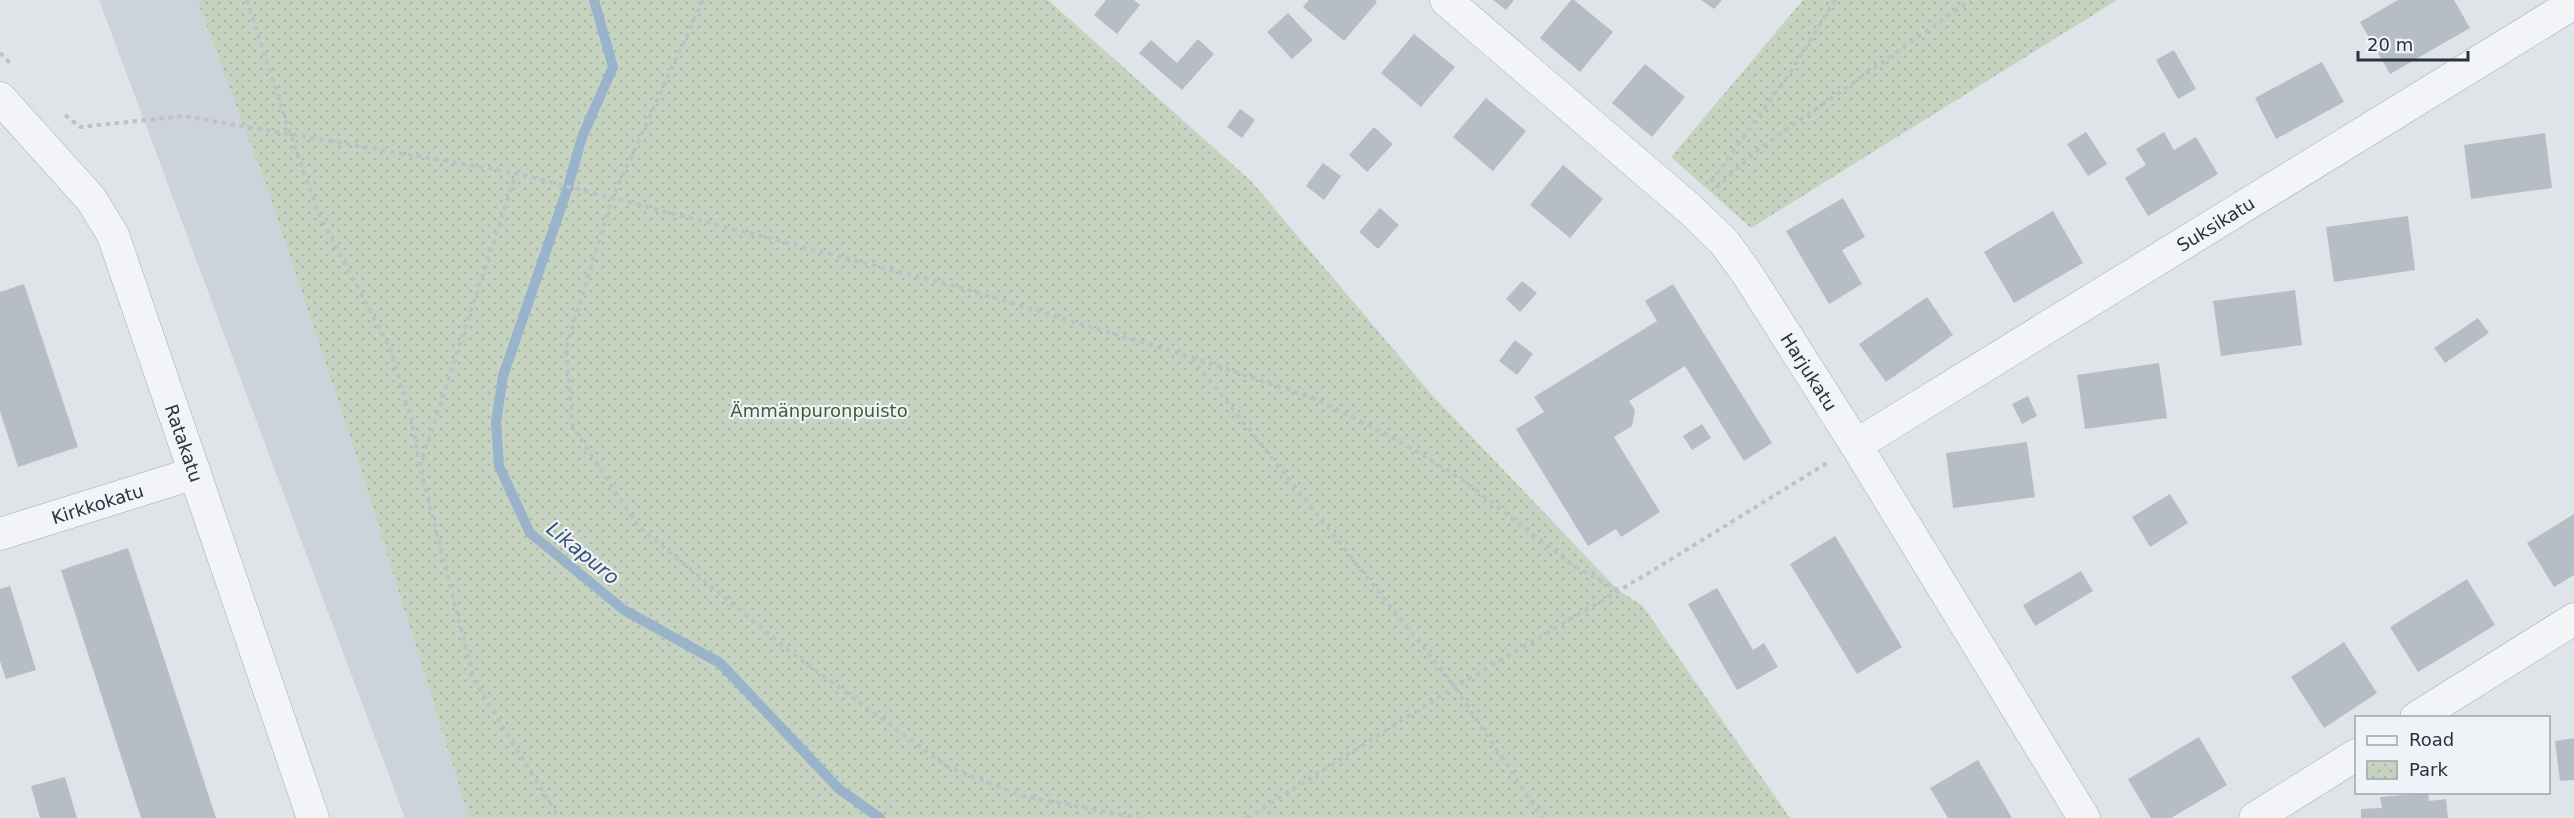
<svg xmlns="http://www.w3.org/2000/svg" width="2574" height="818" viewBox="0 0 2574 818" font-family="'DejaVu Sans',sans-serif">
<style>
.built{fill:#cdd3db}
.park{fill:url(#park-dots)}
.lines{fill:none;stroke-linecap:round;stroke-linejoin:round}
.stream{stroke:#99b3ca;stroke-width:10}
.building{fill:#b6bdc6}
.minor-casing{stroke:#a4abb3;stroke-width:33}
.path{stroke:#bdc2c8;stroke-width:4;stroke-dasharray:4.5 4.5;stroke-linecap:butt}
.minor{stroke:#f2f4f7;stroke-width:32}
.labels{text-anchor:middle;dominant-baseline:central;stroke-width:4.5;stroke-linejoin:round;paint-order:stroke}
.street-label{font-size:18px;fill:#283241;stroke:#eff2f6}
.park-label{font-size:18px;fill:#3e5d35;stroke:#eff2f6}
.water-label{font-size:20px;font-style:italic;fill:#315376;stroke:#eff2f6}
</style>
<defs>
<pattern id="park-dots" width="8" height="8" patternUnits="userSpaceOnUse" patternTransform="scale(1.5)"><rect width="8" height="8" fill="#c6d3c0"/><path d="M2 2h.1M6 6h.1" fill="none" stroke="#aab6a6" stroke-width="1.8" stroke-linecap="round"/></pattern>
</defs>
<rect width="100%" height="100%" fill="#dfe4e9"/>
<polygon class="built" points="99,0 197,0 271,200 357,458 469,818 405,818"/>
<g class="park">
<polygon points="197,0 1048,0 1251,181 1433,396 1618,590 1642,605 1790,818 469,818 357,458 271,200"/>
<polygon points="1803,0 2117,0 1751,228 1671,157"/>
</g>
<g class="lines">
<polyline class="stream" points="594,0 613,67 582,137 568,187 503,376 496,422 499,466 530,533 624,610 720,663 839,789 880,818"/>
</g>
<g class="building">
<polygon points="1106,0 1134,0 1140,5 1117,34 1094,15"/>
<polygon points="1309,0 1375,0 1377,2 1344,41 1303,7"/>
<polygon points="1493,0 1514,0 1506,10"/>
<polygon points="1571,0 1574,0 1613,32 1580,72 1540,38"/>
<polygon points="1701,0 1722,0 1714,9"/>
<polygon points="2398,0 2454,0 2470,28 2390,74 2360,22"/>
<polygon points="1288,13 1313,40 1292,59 1267,32"/>
<polygon points="1414,34 1455,67 1421,107 1381,73"/>
<polygon points="1198,39 1214,54 1182,90 1139,53 1151,40 1177,63"/>
<polygon points="2174,50 2196,89 2178,99 2156,60"/>
<polygon points="2322,62 2344,102 2276,139 2255,98"/>
<polygon points="1645,64 1685,97 1652,137 1612,103"/>
<polygon points="1486,98 1526,131 1493,171 1453,137"/>
<polygon points="1240,109 1255,120 1242,138 1227,127"/>
<polygon points="1374,127 1393,144 1367,172 1349,155"/>
<polygon points="2086,132 2107,164 2088,176 2067,144"/>
<polygon points="2164,132 2174,150 2196,137 2218,174 2148,216 2125,178 2146,165 2136,149"/>
<polygon points="2545,133 2552,188 2471,199 2464,145"/>
<polygon points="1323,163 1341,176 1324,200 1306,186"/>
<polygon points="1563,165 1603,199 1570,238 1530,205"/>
<polygon points="1843,198 1865,237 1842,250 1862,284 1829,304 1786,231"/>
<polygon points="1380,208 1399,225 1378,249 1359,232"/>
<polygon points="2053,211 2083,263 2014,303 1984,252"/>
<polygon points="2408,216 2415,270 2334,282 2326,227"/>
<polygon points="1522,281 1537,293 1520,312 1506,299"/>
<polygon points="24,284 78,447 18,467 0,411 0,292"/>
<polygon points="1673,284 1772,443 1744,461 1685,366 1629,401 1635,410 1632,426 1614,437 1660,512 1621,537 1616,529 1588,546 1516,429 1544,412 1534,397 1657,321 1645,301"/>
<polygon points="2295,290 2302,345 2221,356 2213,301"/>
<polygon points="1927,297 1953,335 1886,382 1859,344"/>
<polygon points="2478,318 2489,333 2445,363 2434,348"/>
<polygon points="1515,340 1533,354 1517,375 1499,361"/>
<polygon points="2159,363 2167,418 2085,429 2077,375"/>
<polygon points="2028,396 2037,416 2022,424 2012,404"/>
<polygon points="1702,424 1711,438 1692,450 1683,436"/>
<polygon points="2027,442 2035,497 1953,508 1946,453"/>
<polygon points="2170,494 2188,523 2150,547 2132,517"/>
<polygon points="2574,514 2574,575 2554,587 2527,543"/>
<polygon points="1835,536 1902,647 1857,674 1790,564"/>
<polygon points="128,548 216,818 141,818 61,570"/>
<polygon points="2081,571 2093,591 2035,626 2023,605"/>
<polygon points="2467,579 2495,625 2418,672 2390,627"/>
<polygon points="10,586 36,670 6,679 0,661 0,589"/>
<polygon points="1717,588 1753,650 1764,643 1778,667 1737,690 1688,604"/>
<polygon points="2344,642 2377,693 2324,728 2291,677"/>
<polygon points="2199,737 2227,785 2171,818 2151,818 2128,779"/>
<polygon points="2574,738 2574,780 2560,781 2555,741"/>
<polygon points="1978,760 2012,818 1948,818 1930,788"/>
<polygon points="65,777 77,818 40,818 31,786"/>
<polygon points="2428,793 2429,801 2446,799 2448,818 2361,818 2361,809 2382,808 2380,797"/>
</g>
<g class="lines">
<g class="minor-casing">
<g id="minor">
<path id="s1" d="M 1446,0 L 1691,210 L 1724,242 L 1746,272 L 1856,445 L 2084,818"/>
<path id="s2" d="M 0,98 L 91,199 L 113,235 L 313,818"/>
<path id="s3" d="M 1856,445 L 2574,3"/>
<path id="s4" d="M 0,534 L 195,473"/>
<polyline points="2416,718 2574,619"/>
<polyline points="2255,818 2356,755"/>
</g>
</g>
<g class="path">
<polyline points="247,0 290,133 320,217 390,348 411,419 420,467 474,680 559,818"/>
<polyline points="703,0 612,199 566,348 573,427 638,526 793,654 948,767 1023,796 1138,818"/>
<polyline points="0,53 12,65"/>
<polyline points="65,115 80,127 184,116 516,173 958,287 1191,357 1316,399 1396,439 1464,481 1574,566 1618,590"/>
<polyline points="1711,182 1790,73 1835,0"/>
<polyline points="1716,188 1759,149 1971,0"/>
<polyline points="1192,358 1455,687 1542,818"/>
<polyline points="420,466 516,173"/>
<polyline points="1247,818 1455,687 1652,571 1827,463"/>
</g>
<use href="#minor" class="minor"/>
</g>
<g class="labels">
<g class="street-label">
<text stroke="none"><textPath href="#s3" startOffset="422">Suksikatu</textPath></text>
<text stroke="none"><textPath href="#s1" startOffset="524">Harjukatu</textPath></text>
<text stroke="none"><textPath href="#s2" startOffset="398">Ratakatu</textPath></text>
<text stroke="none"><textPath href="#s4" startOffset="102">Kirkkokatu</textPath></text>
</g>
<g class="park-label">
<text x="819" y="410">Ämmänpuronpuisto</text>
</g>
<g class="water-label">
<text transform="translate(583 553) rotate(39)">Likapuro</text>
</g>
</g>
<rect x="2355" y="716" width="195" height="78" fill="#eff2f6" stroke="#9fa5ae" stroke-width="1.5"/>
<rect x="2367" y="736" width="30" height="9" fill="#f2f4f7" stroke="#9fa5ae" stroke-width="1.5"/>
<text x="2409" y="746" font-size="18" fill="#283241">Road</text>
<rect x="2367" y="761" width="30" height="18" fill="url(#park-dots)" stroke="#9fa5ae" stroke-width="1.5"/>
<text x="2409" y="776" font-size="18" fill="#283241">Park</text>
<path d="M2358 51v9h110v-9" fill="none" stroke="#283241" stroke-width="3"/>
<text x="2367" y="51" font-size="18" fill="#283241" stroke="#eff2f6" stroke-width="4.5" paint-order="stroke">20 m</text>
</svg>
